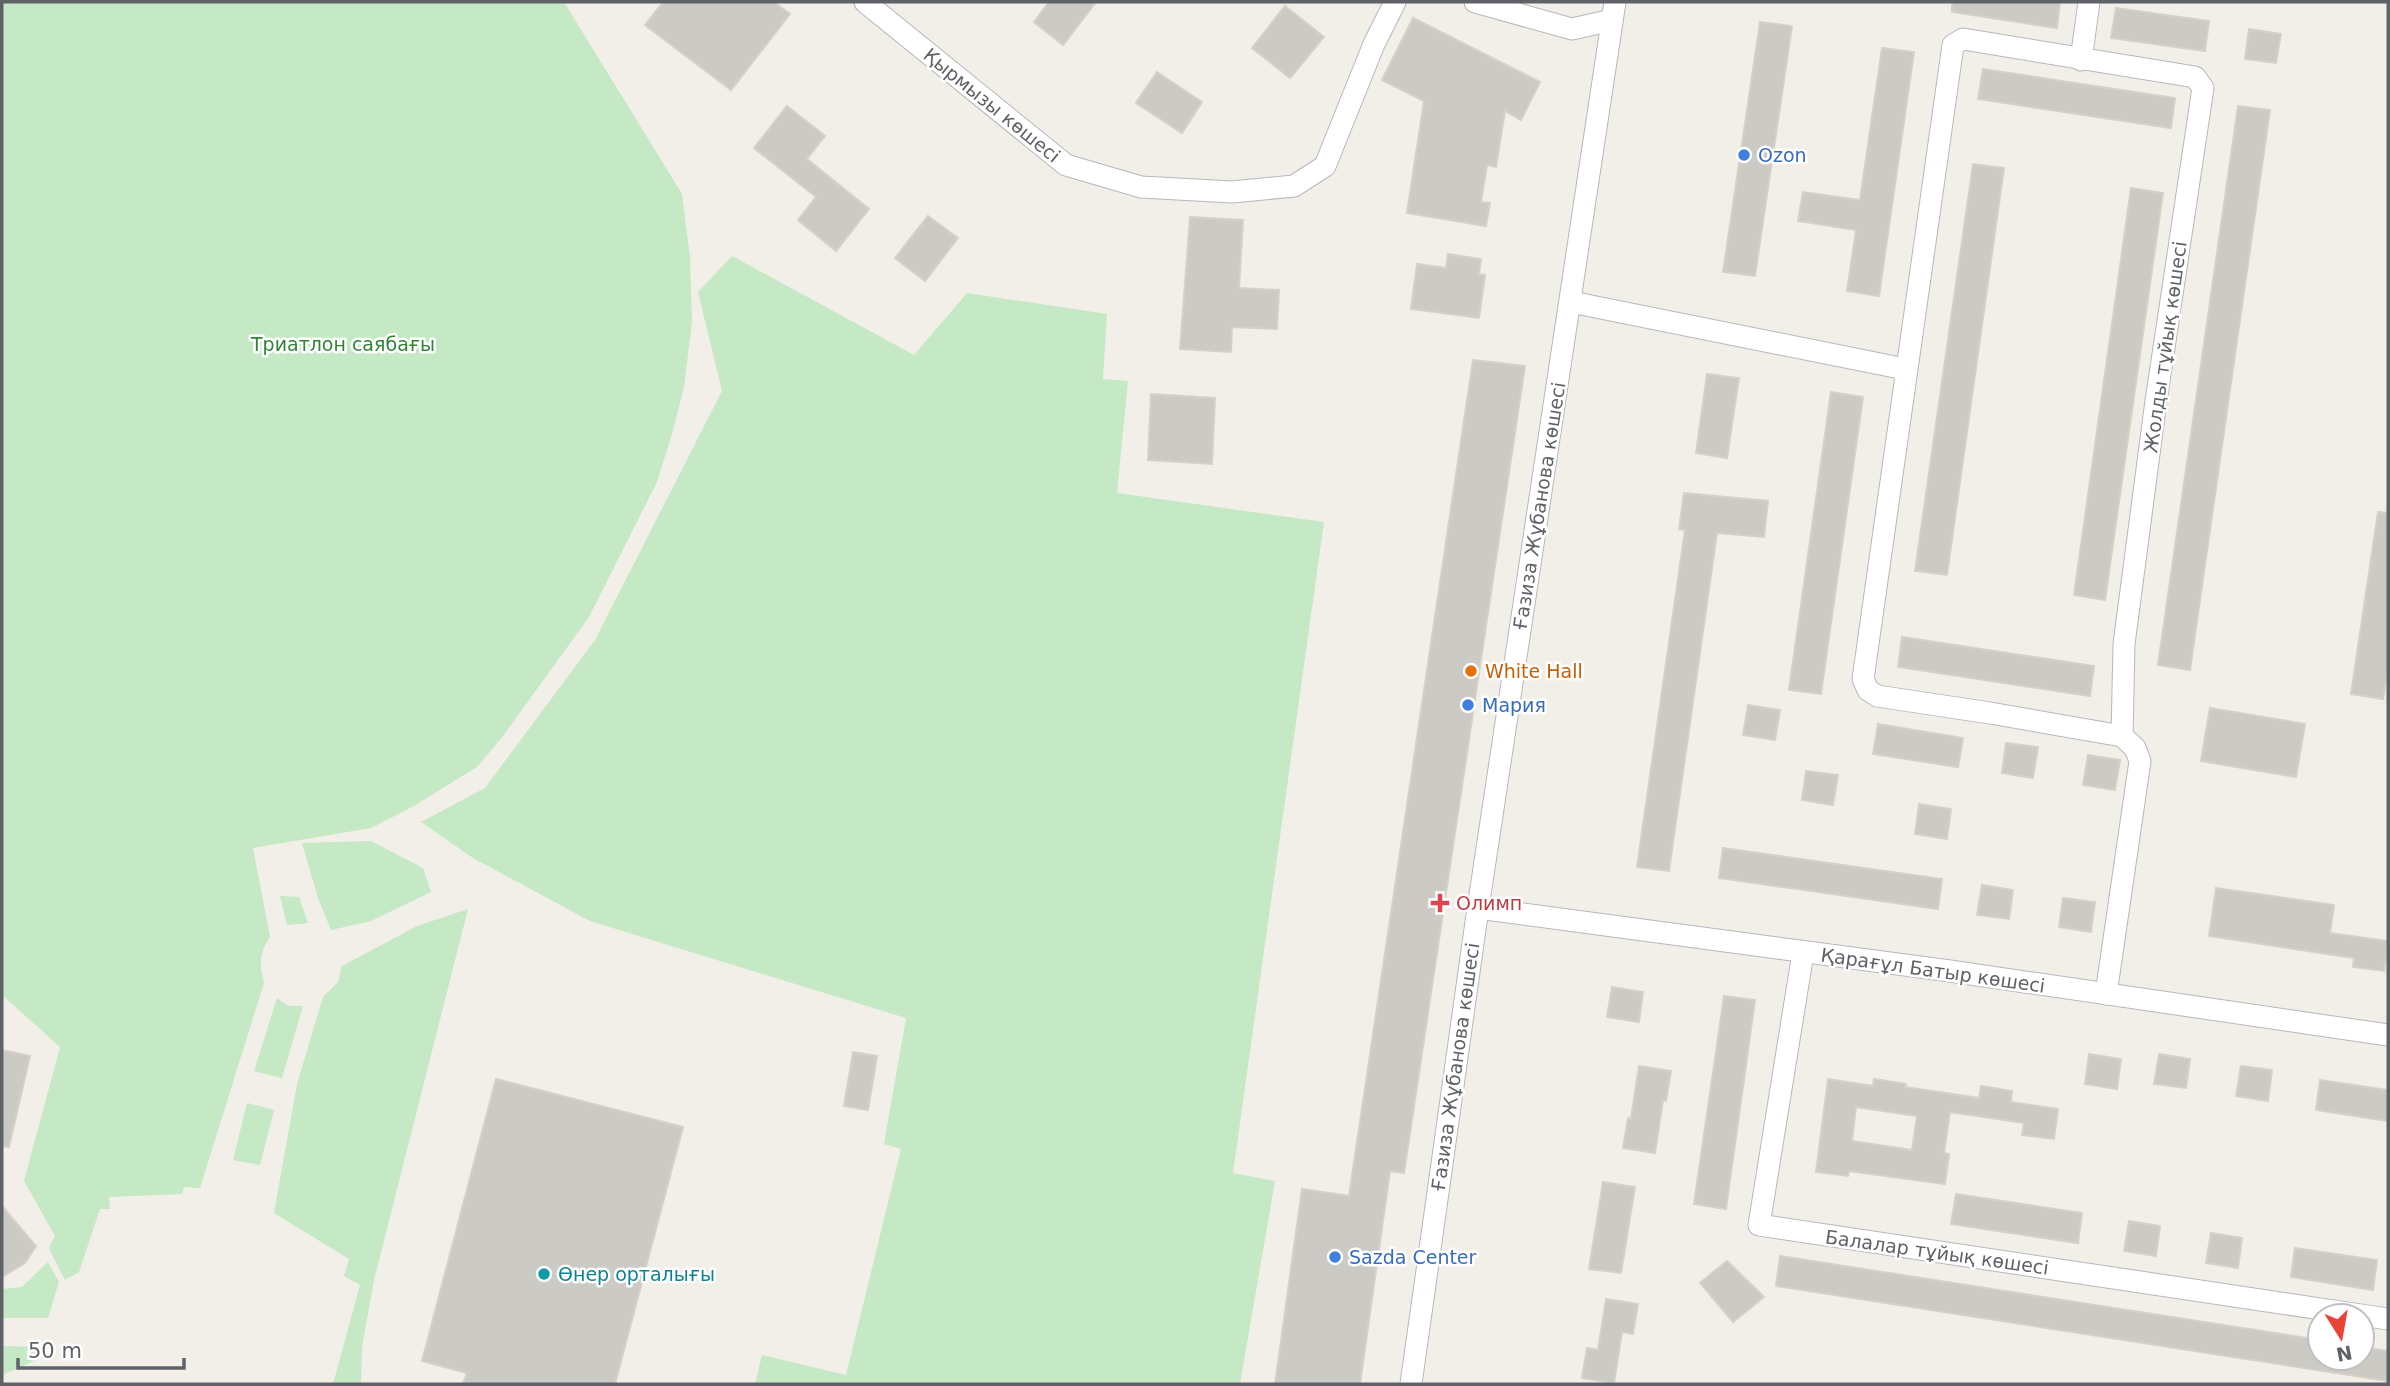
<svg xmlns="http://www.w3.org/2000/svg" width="2390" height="1386" viewBox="0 0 2390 1386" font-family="'DejaVu Sans',sans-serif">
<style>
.green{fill:#c5e8c5}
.building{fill:#cccac5;stroke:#d6d1c6;stroke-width:2;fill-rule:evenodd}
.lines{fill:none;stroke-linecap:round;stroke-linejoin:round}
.minor-casing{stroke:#b5b8bc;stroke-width:23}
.minor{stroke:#fff;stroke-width:21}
.shop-dot{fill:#3f7fe0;stroke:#fff;stroke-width:2.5}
.food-dot{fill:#e8710a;stroke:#fff;stroke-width:2.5}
.health-dot{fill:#e0444e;stroke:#fff;stroke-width:2.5}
.culture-dot{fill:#0f9aa8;stroke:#fff;stroke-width:2.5}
.labels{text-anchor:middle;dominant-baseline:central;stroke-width:5;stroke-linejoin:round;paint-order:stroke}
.street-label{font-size:19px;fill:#5f6368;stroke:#fff}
.shop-label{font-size:19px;fill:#366cbe;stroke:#fff;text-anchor:start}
.park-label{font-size:19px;fill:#348238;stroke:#fff}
.food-label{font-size:19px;fill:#c56008;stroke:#fff;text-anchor:start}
.health-label{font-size:19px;fill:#be3a42;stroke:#fff;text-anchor:start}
.culture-label{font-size:19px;fill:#0d838f;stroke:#fff;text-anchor:start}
</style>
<rect width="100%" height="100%" fill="#f1efe8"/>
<g class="green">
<path d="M 2,2 L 564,2 L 682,194 L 690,257 L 692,321 L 684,387 L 672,434 L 657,482 L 589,617 L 503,736 L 477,767 L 412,807 L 371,828 L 253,848 L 270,937 C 259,954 259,964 264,983 L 200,1188 L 184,1187 L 182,1194 L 109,1197 L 110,1209 L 100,1209 L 79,1272 L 65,1280 L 49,1248 L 55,1236 L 24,1181 L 60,1047 L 2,995 Z"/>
<polygon points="732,256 914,355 967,293 1107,314 1103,379 1128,381 1117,493 1324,522 1233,1173 1275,1181 1240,1384 755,1384 762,1355 846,1375 901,1149 884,1144 906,1018 590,921 473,858 421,822 485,788 595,640 722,391 698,292"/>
<polygon points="371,841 423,868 431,892 371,921 331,930 318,898 302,843"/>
<polygon points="280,896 299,897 308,923 287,925"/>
<polygon points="468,909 374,1280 362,1347 361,1384 333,1384 360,1285 344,1276 349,1259 274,1213 297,1084 323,997 338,982 342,966 417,926"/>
<polygon points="277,998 288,1006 303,1006 282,1078 254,1071"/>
<polygon points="247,1103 274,1110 260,1165 233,1160"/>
<polygon points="48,1262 59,1282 48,1318 2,1318 2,1289 22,1287"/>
<polygon points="2,1346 41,1347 39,1359 2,1375"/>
</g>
<g class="building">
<polygon points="663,2 774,2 790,14 731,90 645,25"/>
<polygon points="1049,2 1096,2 1063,45 1034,22"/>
<polygon points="1952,2 2060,2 2057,28 1952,12"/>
<polygon points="1285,6 1324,37 1290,78 1252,48"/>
<polygon points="2116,8 2209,21 2205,51 2111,38"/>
<polygon points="1413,18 1540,82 1521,120 1505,111 1496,167 1487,165 1481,202 1490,203 1486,226 1407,213 1424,101 1382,80"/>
<polygon points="1760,22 1792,26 1755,276 1723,272"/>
<polygon points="2249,29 2281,34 2276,63 2245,59"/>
<polygon points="1882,48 1914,52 1879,296 1847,291 1856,230 1798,221 1803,192 1860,200"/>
<polygon points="1983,69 2175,98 2171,128 1978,99"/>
<polygon points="1157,72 1202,102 1182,133 1136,103"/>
<polygon points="787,106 825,136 807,159 869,209 836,251 798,220 816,197 754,148"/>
<polygon points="2238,106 2270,110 2190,670 2158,665"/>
<polygon points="1973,164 2004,168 1947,575 1915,571"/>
<polygon points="2131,188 2163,193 2105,600 2074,595"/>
<polygon points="928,216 958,238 925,281 895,258"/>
<polygon points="1190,217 1243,220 1239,288 1279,290 1277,329 1232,327 1231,352 1180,349"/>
<polygon points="1448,254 1481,259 1479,274 1485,275 1479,318 1411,309 1417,264 1446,268"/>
<polygon points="1473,360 1525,366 1404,1173 1390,1171 1360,1384 1275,1384 1302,1189 1349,1196"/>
<polygon points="1707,374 1739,378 1727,458 1696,453"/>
<polygon points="1831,392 1863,397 1821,694 1789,690"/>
<polygon points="1151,394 1215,398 1212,464 1148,460"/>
<polygon points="1684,493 1768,501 1764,537 1717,533 1669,871 1637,867 1685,530 1679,529"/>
<polygon points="2378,512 2388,513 2388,666 2383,699 2351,694"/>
<polygon points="1902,637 2094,666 2090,696 1898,667"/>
<polygon points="1748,705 1780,710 1775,740 1743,735"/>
<polygon points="2210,708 2305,724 2296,777 2201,761"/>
<polygon points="1878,724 1963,738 1958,767 1873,754"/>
<polygon points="2006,743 2038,747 2033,778 2002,773"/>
<polygon points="2088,755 2120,760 2115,790 2083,785"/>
<polygon points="1806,771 1838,775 1833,805 1802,800"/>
<polygon points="1919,804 1951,809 1947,839 1915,834"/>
<polygon points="1723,848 1942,879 1938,909 1719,878"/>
<polygon points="1982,885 2013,890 2009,919 1977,915"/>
<polygon points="2216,888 2334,905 2330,933 2388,941 2384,971 2353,967 2354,958 2209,936"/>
<polygon points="2063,898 2095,902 2091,932 2059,927"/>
<polygon points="1612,987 1643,992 1639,1022 1607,1017"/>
<polygon points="1724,996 1755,1000 1726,1209 1694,1204"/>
<polygon points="2,1050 30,1056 9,1147 2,1146"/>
<polygon points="853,1052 877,1056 868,1110 844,1106"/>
<polygon points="2089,1054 2121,1059 2117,1089 2085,1084"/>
<polygon points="2159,1054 2190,1059 2186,1088 2154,1084"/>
<polygon points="1639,1066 1671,1071 1666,1101 1663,1100 1655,1153 1623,1148 1628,1118 1631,1119"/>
<polygon points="2241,1066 2272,1070 2268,1101 2236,1096"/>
<polygon points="496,1079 683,1127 615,1384 463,1384 467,1373 422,1361"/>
<path d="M 1828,1079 L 1873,1086 L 1874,1079 L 1906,1084 L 1905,1087 L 1979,1098 L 1981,1086 L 2012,1091 L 2011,1102 L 2058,1109 L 2054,1139 L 2022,1135 L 2024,1123 L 1950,1112 L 1944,1153 L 1949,1154 L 1945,1184 L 1849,1171 L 1848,1176 L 1816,1172 ZM 1856,1107 L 1917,1116 L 1912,1150 L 1852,1141 Z"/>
<polygon points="2320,1080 2388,1090 2388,1121 2316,1110"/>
<polygon points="1603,1182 1635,1187 1621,1273 1589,1269"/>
<polygon points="1956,1194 2082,1213 2078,1243 1951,1224"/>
<polygon points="2,1206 36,1246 25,1263 2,1277"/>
<polygon points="2129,1221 2160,1226 2156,1256 2124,1251"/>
<polygon points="2211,1233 2242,1238 2238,1268 2206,1263"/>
<polygon points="2295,1248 2377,1260 2373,1290 2291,1277"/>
<polygon points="1780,1256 2320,1340 2320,1358 2362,1358 2362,1347 2388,1351 2388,1381 1776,1286"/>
<polygon points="1727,1261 1764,1297 1733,1322 1700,1283"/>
<polygon points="1606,1299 1638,1304 1633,1334 1622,1332 1614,1383 1582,1378 1587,1348 1598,1350"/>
</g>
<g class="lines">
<g class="minor-casing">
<g id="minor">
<polyline points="865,2 1066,165 1141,187 1232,192 1294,186 1325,166 1374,44 1395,2"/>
<polyline points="1475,2 1572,29 1612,20"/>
<polygon points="1963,39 2195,77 2203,88 2156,401 2124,644 2122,736 1990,713 1877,696 1868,690 1863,679 1953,45"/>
<polyline points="2081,60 2089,2"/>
<polyline points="1571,302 1905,369"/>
<polyline points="1478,908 1950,971 2388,1035"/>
<polyline points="1803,953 1759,1225 2388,1319"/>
<polyline points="2106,994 2140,761 2135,748 2122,736"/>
<polyline points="1411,1384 1478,908 1615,2"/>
</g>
</g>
<use href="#minor" class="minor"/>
</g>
<g class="shop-dot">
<circle cx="1744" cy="155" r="7"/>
<circle cx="1468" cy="705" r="7"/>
<circle cx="1335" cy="1257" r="7"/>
</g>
<circle class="food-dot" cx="1471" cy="671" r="7"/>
<path class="health-dot" d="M1436.5 892.5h7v7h7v7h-7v7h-7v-7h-7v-7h7z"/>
<circle class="culture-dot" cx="544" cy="1274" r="7"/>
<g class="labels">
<g class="street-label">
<text transform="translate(992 105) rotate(39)">Қырмызы көшесі</text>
<text transform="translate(2165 347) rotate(-82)">Жолды тұйық көшесі</text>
<text transform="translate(1539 506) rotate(-81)">Ғазиза Жұбанова көшесі</text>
<text transform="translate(1933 970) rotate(8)">Қарағұл Батыр көшесі</text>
<text transform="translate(1455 1067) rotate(-82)">Ғазиза Жұбанова көшесі</text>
<text transform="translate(1937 1252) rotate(8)">Балалар тұйық көшесі</text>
</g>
<g class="shop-label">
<text x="1758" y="155">Ozon</text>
<text x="1482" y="705">Мария</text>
<text x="1349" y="1257">Sazda Center</text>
</g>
<g class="park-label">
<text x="343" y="344">Триатлон саябағы</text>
</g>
<g class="food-label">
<text x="1485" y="671">White Hall</text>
</g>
<g class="health-label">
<text x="1456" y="903">Олимп</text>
</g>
<g class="culture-label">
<text x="558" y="1274">Өнер орталығы</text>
</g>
</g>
<rect width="2390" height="1386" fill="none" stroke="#5f6368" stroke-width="7"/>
<g transform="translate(2341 1337) rotate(169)"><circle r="33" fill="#ffffff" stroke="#bfc1c3" stroke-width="2"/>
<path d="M0-5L12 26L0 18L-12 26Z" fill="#ea4335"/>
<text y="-10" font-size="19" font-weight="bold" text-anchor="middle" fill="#5f6368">N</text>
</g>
<path d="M18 1358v10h166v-10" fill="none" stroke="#5f6368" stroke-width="3.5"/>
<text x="28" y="1358" font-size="21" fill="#5f6368" stroke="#ffffff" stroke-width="5" paint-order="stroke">50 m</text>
</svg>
